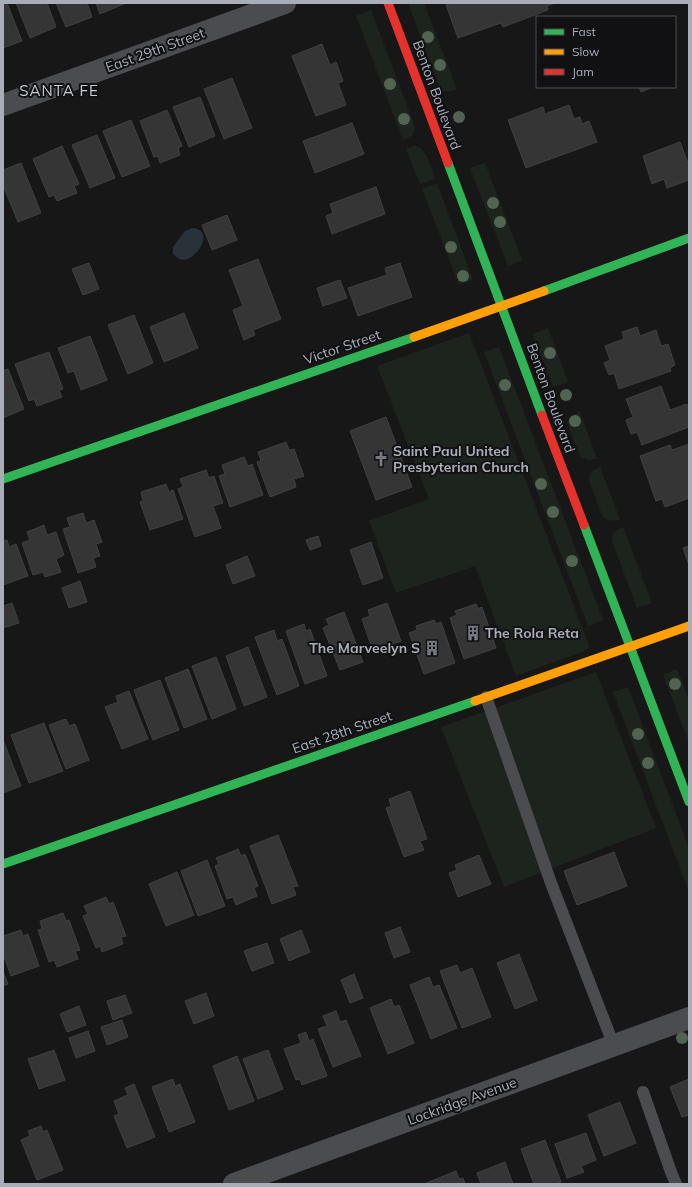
<svg xmlns="http://www.w3.org/2000/svg" width="692" height="1187" viewBox="0 0 692 1187" font-family="Mulish,sans-serif">
<style>
.green{fill:#1d241e}
.water{fill:#2a3239}
.building{fill:#353536;stroke:#3f4043}
.lines{fill:none;stroke-linecap:round;stroke-linejoin:round}
.lane{stroke:#4b4c50;stroke-width:12}
.street{stroke:#4b4c50;stroke-width:22}
.fast{stroke:#30b455;stroke-width:9}
.slow{stroke:#ff9f0a;stroke-width:9}
.jam{stroke:#e5322d;stroke-width:9}
.tree{fill:#506451}
.labels{text-anchor:middle;dominant-baseline:central;stroke-width:4;stroke-linejoin:round;paint-order:stroke}
.street-label{font-size:14px;fill:#a8adb8;stroke:#111113}
.poi-label{font-size:14px;font-weight:bold;fill:#a8adb8;stroke:#111113;text-anchor:start}
.neighbourhood-label{font-size:15px;letter-spacing:1px;fill:#c9ccd4;stroke:#111113}
</style>
<rect width="100%" height="100%" fill="#171717"/>
<g class="green">
<path d="M 408,3 L 424,3 L 457,90 C 449,92 445,93 439,86 Z"/>
<polygon points="371,10 415,127 413,135 403,140 356,16"/>
<path d="M 414,146 C 427,146 431,169 435,179 L 420,184 L 406,149 Z"/>
<polygon points="485,163 522,260 508,266 470,168"/>
<polygon points="437,183 473,280 459,285 422,189"/>
<polygon points="548,328 568,382 553,387 533,334"/>
<polygon points="469,333 590,648 582,652 516,676 475,566 396,593 369,521 429,499 377,366"/>
<polygon points="499,347 603,620 588,626 484,352"/>
<path d="M 580,412 L 597,459 L 588,460 L 580,456 L 568,425 C 568,417 573,415 580,412 Z"/>
<path d="M 600,467 L 620,519 C 613,521 608,522 603,517 L 589,481 C 589,472 593,470 600,467 Z"/>
<polygon points="623,527 652,603 637,608 612,541 613,533"/>
<polygon points="677,669 689,700 689,743 663,675"/>
<polygon points="596,672 656,828 504,887 441,727"/>
<polygon points="628,687 689,848 689,892 613,692"/>
</g>
<path class="water" d="M 192,228 C 217,230 195,260 184,260 C 180,260 176,257 173,254 L 173,247 L 185,231 Z"/>
<g class="building">
<polygon points="3,3 7,3 22,41 3,48"/>
<polygon points="16,3 47,3 56,27 30,38"/>
<polygon points="56,3 87,3 92,17 66,27"/>
<polygon points="96,3 126,3 100,14"/>
<polygon points="451,3 555,3 547,6 548,10 503,27 501,23 458,38 446,5"/>
<polygon points="322,44 330,65 336,62 343,81 338,83 346,105 316,116 292,56"/>
<polygon points="232,78 252,128 224,139 204,89"/>
<polygon points="639,87 653,87 641,92"/>
<polygon points="200,97 215,136 189,147 173,107"/>
<polygon points="569,105 574,119 580,117 582,124 589,121 597,142 526,168 508,120 543,107 545,114"/>
<polygon points="167,110 182,146 178,148 180,155 160,163 158,156 154,157 140,121"/>
<polygon points="131,120 150,166 122,177 103,131"/>
<polygon points="352,123 364,154 315,173 303,141"/>
<polygon points="97,135 115,178 90,188 72,145"/>
<polygon points="680,142 689,166 689,180 667,188 664,179 652,184 643,156"/>
<polygon points="62,146 79,184 74,186 77,193 57,201 54,195 49,197 33,159"/>
<polygon points="21,163 41,213 18,222 3,185 3,170"/>
<polygon points="376,187 385,214 332,234 326,216 333,213 330,204"/>
<polygon points="227,215 237,240 212,250 202,225"/>
<polygon points="258,259 281,319 253,330 255,335 244,340 233,310 243,306 229,270"/>
<polygon points="89,263 99,289 83,295 72,269"/>
<polygon points="400,263 412,297 358,316 348,288 387,275 385,268"/>
<polygon points="340,280 347,298 323,306 317,288"/>
<polygon points="184,313 198,348 164,362 150,327"/>
<polygon points="134,315 153,363 128,374 108,325"/>
<polygon points="637,327 640,336 656,330 661,346 668,344 675,365 670,368 671,371 619,389 614,373 609,375 604,363 610,360 605,346 624,339 622,332"/>
<polygon points="90,336 107,380 81,390 74,371 68,373 58,348"/>
<polygon points="49,352 63,389 59,390 62,397 37,406 34,399 29,401 15,364"/>
<polygon points="8,369 24,409 3,418 3,371"/>
<polygon points="661,386 670,410 687,404 689,410 689,427 642,445 637,432 631,434 626,420 633,417 626,399"/>
<polygon points="386,417 412,487 376,500 350,431"/>
<polygon points="286,442 289,450 294,449 304,476 294,479 296,487 270,497 257,462 261,461 258,452"/>
<polygon points="689,444 689,498 665,507 662,499 656,501 640,456 670,445 672,450"/>
<polygon points="244,457 248,466 252,464 263,495 230,507 219,476 225,474 222,465"/>
<polygon points="206,470 209,478 214,476 223,503 213,506 221,528 195,537 178,489 183,487 180,479"/>
<polygon points="166,484 169,492 173,490 183,519 150,530 140,502 143,501 141,492"/>
<polygon points="83,513 86,523 94,520 102,542 96,544 100,556 93,558 96,567 78,573 63,529 70,527 67,518"/>
<polygon points="44,525 47,535 56,532 64,555 56,559 61,572 45,577 43,572 33,575 22,543 30,540 27,532"/>
<polygon points="318,536 321,546 310,550 306,540"/>
<polygon points="7,540 9,547 16,544 28,576 3,585 3,541"/>
<polygon points="371,542 383,578 363,585 350,550"/>
<polygon points="689,546 689,565 683,548"/>
<polygon points="247,556 255,576 233,584 226,565"/>
<polygon points="80,581 87,602 69,608 62,588"/>
<polygon points="12,603 19,623 3,628 3,606"/>
<polygon points="387,603 401,641 373,651 362,619 370,616 368,610"/>
<polygon points="476,604 478,609 482,607 496,648 464,659 450,618 457,615 455,611"/>
<polygon points="344,612 363,662 340,670 323,628 329,625 326,619"/>
<polygon points="434,620 436,624 441,622 455,663 424,674 409,633 417,630 416,626"/>
<polygon points="304,624 306,631 310,629 327,676 305,684 286,631"/>
<polygon points="274,630 277,641 282,639 299,686 277,695 255,637"/>
<polygon points="248,647 267,697 244,706 226,656"/>
<polygon points="216,657 236,709 212,719 192,666"/>
<polygon points="188,669 207,719 184,728 165,678"/>
<polygon points="160,680 179,730 153,740 134,690"/>
<polygon points="129,691 148,739 122,749 105,707 118,702 116,696"/>
<polygon points="66,719 69,726 75,724 89,760 66,769 49,725"/>
<polygon points="44,723 63,771 29,783 11,735"/>
<polygon points="3,740 21,786 3,793"/>
<polygon points="410,791 427,839 420,841 424,850 404,857 386,808 391,806 389,799"/>
<polygon points="278,835 298,886 293,887 296,895 272,904 250,846"/>
<polygon points="238,849 241,856 245,854 258,886 254,888 257,896 236,905 233,897 227,899 215,866 219,864 216,858"/>
<polygon points="614,852 627,886 577,905 564,871"/>
<polygon points="479,855 491,884 458,897 449,873 457,870 455,865"/>
<polygon points="207,860 225,906 198,916 181,871"/>
<polygon points="177,872 194,915 166,926 149,884"/>
<polygon points="106,897 109,904 113,902 126,936 121,937 123,944 102,952 100,946 96,948 83,916 88,914 84,906"/>
<polygon points="63,913 66,921 69,920 80,950 75,951 78,959 57,967 54,960 49,962 38,930 42,929 40,921"/>
<polygon points="400,927 410,952 394,958 385,933"/>
<polygon points="21,930 23,936 28,934 39,966 11,976 3,954 3,936"/>
<polygon points="301,930 310,952 289,961 280,939"/>
<polygon points="267,943 274,963 252,971 244,951"/>
<polygon points="519,954 537,1000 515,1009 497,963"/>
<polygon points="457,965 460,973 472,968 491,1017 462,1028 440,971"/>
<polygon points="3,971 8,984 3,986"/>
<polygon points="354,974 363,998 350,1003 341,980"/>
<polygon points="429,977 433,987 439,985 457,1028 431,1039 410,985"/>
<polygon points="206,993 214,1016 194,1024 185,1001"/>
<polygon points="125,995 132,1013 113,1020 107,1001"/>
<polygon points="391,999 394,1007 399,1005 414,1043 388,1054 370,1008"/>
<polygon points="79,1006 86,1025 67,1032 60,1014"/>
<polygon points="336,1011 340,1022 346,1020 361,1056 333,1067 318,1029 327,1026 323,1016"/>
<polygon points="122,1020 128,1037 107,1045 101,1027"/>
<polygon points="88,1031 95,1051 76,1058 69,1038"/>
<polygon points="306,1032 309,1041 313,1039 327,1076 302,1085 300,1079 296,1080 284,1049 301,1043 298,1035"/>
<polygon points="54,1050 65,1080 39,1089 28,1059"/>
<polygon points="268,1050 283,1089 258,1099 243,1059"/>
<polygon points="237,1056 254,1101 229,1110 213,1066"/>
<polygon points="173,1079 175,1086 180,1084 195,1122 169,1132 152,1087"/>
<polygon points="689,1079 689,1115 682,1117 670,1087"/>
<polygon points="134,1084 155,1137 127,1148 114,1116 119,1114 114,1101 128,1095 125,1088"/>
<polygon points="620,1102 636,1143 604,1156 588,1115"/>
<polygon points="41,1126 43,1132 47,1130 63,1170 37,1180 21,1140 30,1136 28,1131"/>
<polygon points="586,1133 596,1160 581,1166 584,1172 567,1178 555,1144"/>
<polygon points="545,1140 561,1182 555,1184 534,1184 521,1149"/>
<polygon points="505,1162 513,1184 481,1184 477,1173"/>
<polygon points="456,1171 459,1179 463,1178 465,1184 424,1184"/>
</g>
<g class="lines">
<g class="lane">
<polyline points="486,697 551,883 614,1046"/>
<polyline points="643,1092 671,1172 676,1184"/>
</g>
<g class="street">
<polyline points="3,105 285,3"/>
<polyline points="234,1184 689,1018"/>
</g>
<g class="fast">
<polyline points="448,163 542,415"/>
<polyline points="544,291 689,238"/>
<polyline points="3,479 414,337"/>
<polyline points="584,525 689,802"/>
<polyline points="3,864 475,701"/>
</g>
<g class="slow">
<polyline points="414,337 544,291"/>
<polyline points="475,701 689,626"/>
</g>
<g class="jam">
<polyline points="388,3 448,163"/>
<polyline points="542,415 584,525"/>
</g>
</g>
<g class="tree">
<circle cx="428" cy="37" r="6"/>
<circle cx="440" cy="65" r="6"/>
<circle cx="390" cy="84" r="6"/>
<circle cx="459" cy="117" r="6"/>
<circle cx="404" cy="119" r="6"/>
<circle cx="493" cy="203" r="6"/>
<circle cx="500" cy="222" r="6"/>
<circle cx="451" cy="247" r="6"/>
<circle cx="463" cy="276" r="6"/>
<circle cx="550" cy="353" r="6"/>
<circle cx="505" cy="385" r="6"/>
<circle cx="566" cy="395" r="6"/>
<circle cx="575" cy="421" r="6"/>
<circle cx="541" cy="484" r="6"/>
<circle cx="553" cy="512" r="6"/>
<circle cx="572" cy="561" r="6"/>
<circle cx="675" cy="684" r="6"/>
<circle cx="638" cy="734" r="6"/>
<circle cx="648" cy="763" r="6"/>
<circle cx="682" cy="1038" r="6"/>
</g>
<defs>
<g id="church-bare" transform="scale(1.2)"><path d="M-1.2-6h2.4v3.5h3.3v2.4h-3.3V6h-2.4V-.1h-3.3v-2.4h3.3Z" fill="#757880" stroke="#111113" stroke-width="2.5" paint-order="stroke"/></g>
<g id="building-bare" transform="scale(1.2)"><path d="M-4-6H4V6H1V3H-1V6H-4ZM-2.5-4.3h1.7v1.8h-1.7ZM.8-4.3h1.7v1.8H.8ZM-2.5-1h1.7V.8h-1.7ZM.8-1h1.7V.8H.8Z" fill="#757880" stroke="#111113" stroke-width="2.5" paint-order="stroke"/></g>
</defs>
<g fill-rule="evenodd">
<use href="#church-bare" x="381" y="459"/>
<use href="#building-bare" x="473" y="633"/>
<use href="#building-bare" x="432" y="648"/>
</g>
<g class="labels">
<g class="street-label">
<text transform="translate(155 50) rotate(-20)">East 29th Street</text>
<text transform="translate(437 95) rotate(70)">Benton Boulevard</text>
<text transform="translate(342 347) rotate(-19)">Victor Street</text>
<text transform="translate(551 398) rotate(70)">Benton Boulevard</text>
<text transform="translate(342 732) rotate(-19)">East 28th Street</text>
<text transform="translate(462 1101) rotate(-20)">Lockridge Avenue</text>
</g>
<g class="poi-label">
<text x="393" y="451">Saint Paul United<tspan x="393" dy="16">Presbyterian Church</tspan></text>
<text x="485" y="633">The Rola Reta</text>
<text x="420" y="648" text-anchor="end">The Marveelyn S</text>
</g>
<g class="neighbourhood-label">
<text x="59" y="90">SANTA FE</text>
</g>
</g>
<rect width="692" height="1187" fill="none" stroke="#a8adb8" stroke-width="8"/>
<rect x="536" y="16" width="140" height="72" fill="#111113" stroke="#4d4f55"/>
<rect x="544" y="29" width="20" height="6" fill="#30b455" stroke="#4d4f55"/>
<text x="572" y="36" font-size="12" fill="#a8adb8">Fast</text>
<rect x="544" y="49" width="20" height="6" fill="#ff9f0a" stroke="#4d4f55"/>
<text x="572" y="56" font-size="12" fill="#a8adb8">Slow</text>
<rect x="544" y="69" width="20" height="6" fill="#e5322d" stroke="#4d4f55"/>
<text x="572" y="76" font-size="12" fill="#a8adb8">Jam</text>
</svg>
